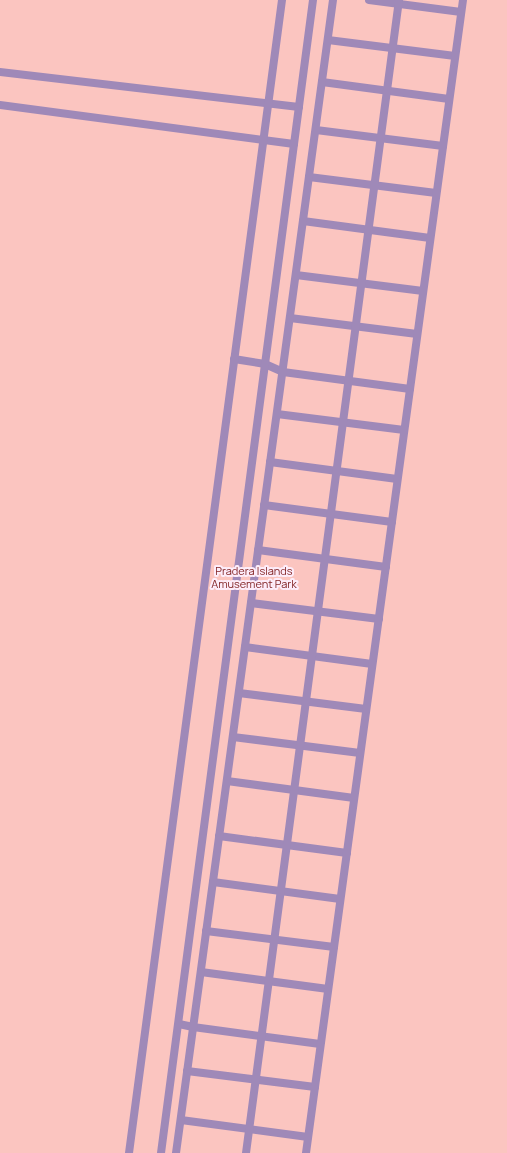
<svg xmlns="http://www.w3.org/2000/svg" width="507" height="1153" viewBox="0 0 507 1153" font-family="Manrope,sans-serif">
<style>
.green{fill:#fbc5c0}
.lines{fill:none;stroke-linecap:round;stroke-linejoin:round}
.service{stroke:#9f89b8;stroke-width:8}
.labels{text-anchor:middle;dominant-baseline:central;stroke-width:4;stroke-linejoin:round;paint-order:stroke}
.park-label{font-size:11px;fill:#832526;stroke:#fdedfa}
</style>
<rect width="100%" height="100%" fill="#f0dfed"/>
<rect class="green" x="0" y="0" width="507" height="1153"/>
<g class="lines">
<g class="service">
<polyline points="369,0 461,12"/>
<polyline points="328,40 455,56"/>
<polyline points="0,72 299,107"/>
<polyline points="322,82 449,99"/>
<polyline points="0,105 294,144"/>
<polyline points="316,130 443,146"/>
<polyline points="309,177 436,193"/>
<polyline points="303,221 430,238"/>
<polyline points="296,275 423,291"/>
<polyline points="290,318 417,334"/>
<polyline points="234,359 265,364 283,372 410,389"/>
<polyline points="277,414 404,430"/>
<polyline points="270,462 397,479"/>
<polyline points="264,505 392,522"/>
<polyline points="258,550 386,567"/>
<polyline points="251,603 379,619"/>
<polyline points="245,647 372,664"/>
<polyline points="239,693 366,709"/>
<polyline points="233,737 360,753"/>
<polyline points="227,781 354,798"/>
<polyline points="219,836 347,853"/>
<polyline points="213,882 340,899"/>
<polyline points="206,931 334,947"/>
<polyline points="201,972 328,989"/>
<polyline points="179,1024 193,1027 320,1044"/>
<polyline points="187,1071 315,1087"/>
<polyline points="181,1120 308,1137"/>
<polyline points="129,1153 282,0"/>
<polyline points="161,1153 313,0"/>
<polyline points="176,1153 333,0"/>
<polyline points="246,1153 399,0"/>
<polyline points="306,1153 463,0"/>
</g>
</g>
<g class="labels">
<g class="park-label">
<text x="254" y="570">Pradera Islands<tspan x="254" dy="13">Amusement Park</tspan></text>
</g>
</g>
</svg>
